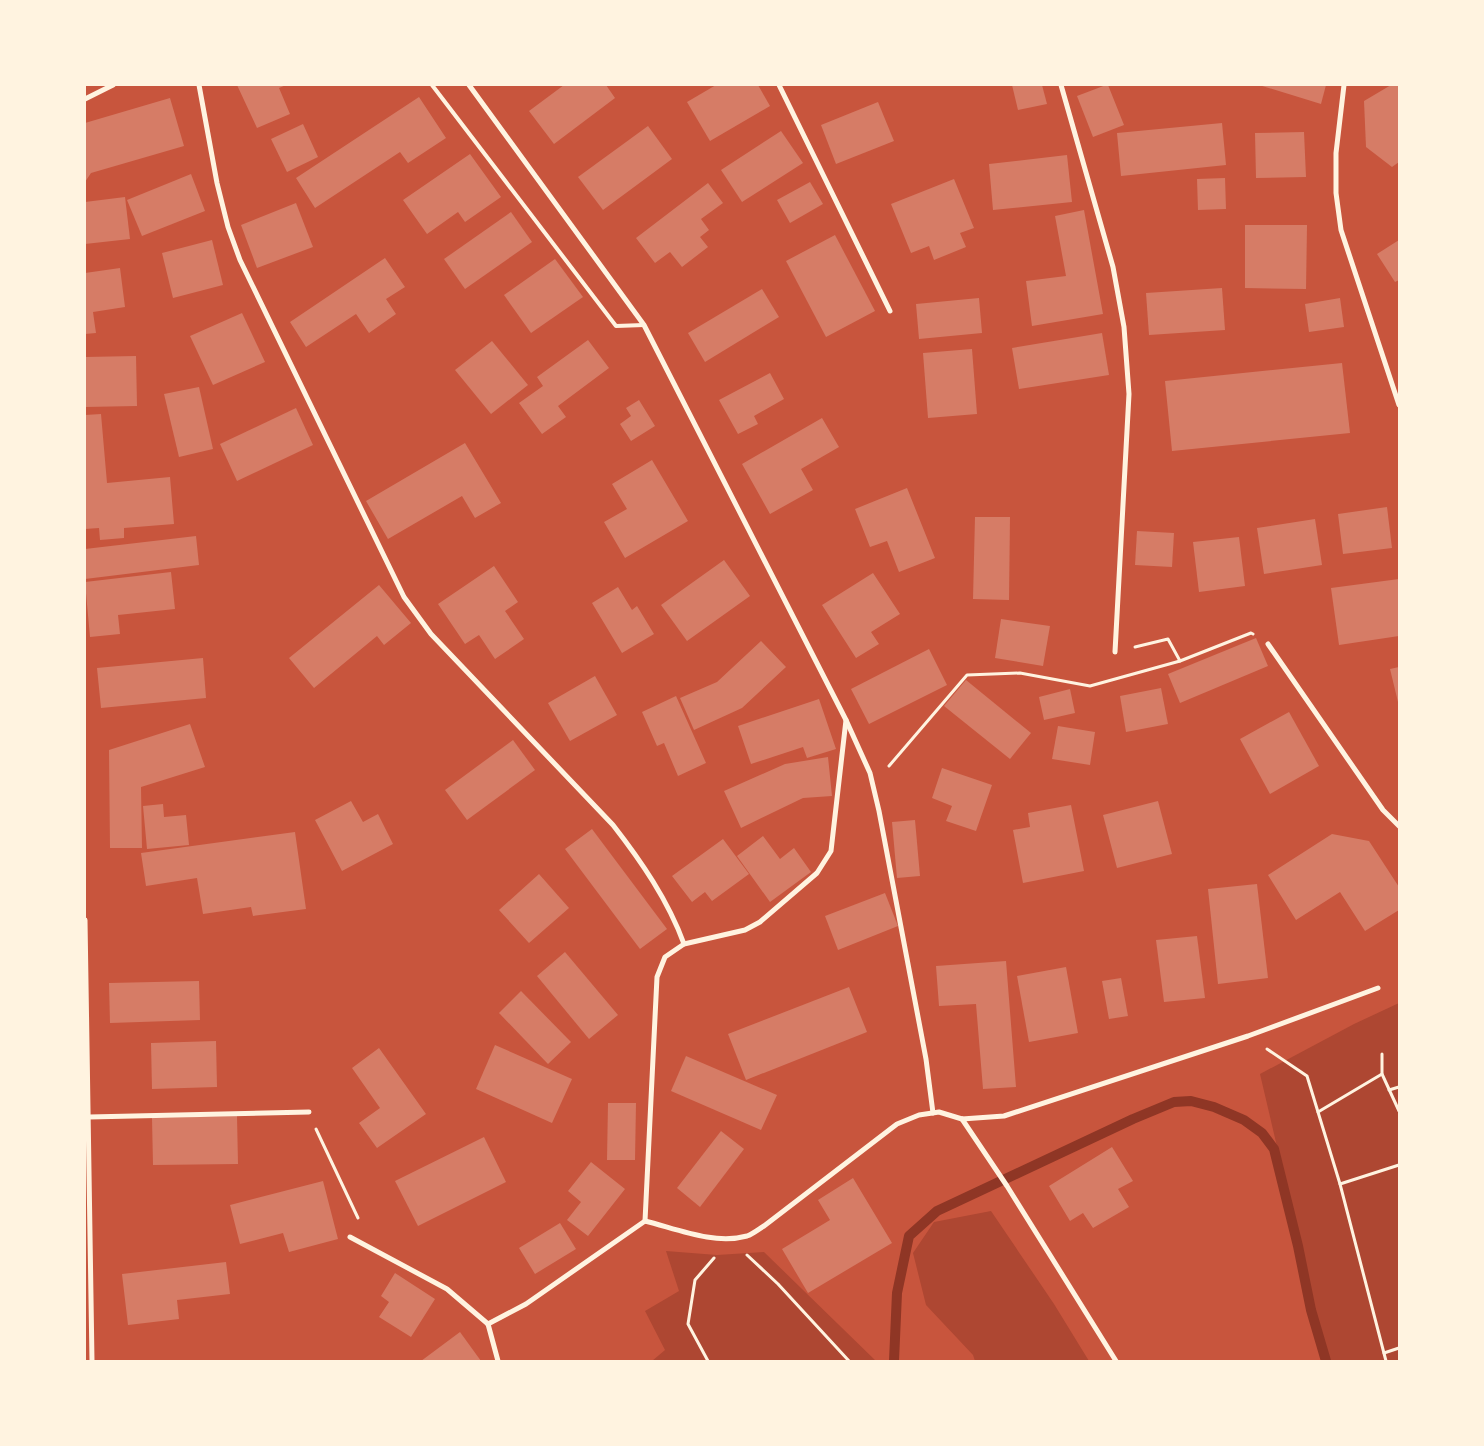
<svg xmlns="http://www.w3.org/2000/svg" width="1484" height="1446" viewBox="0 0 1484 1446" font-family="Roboto,sans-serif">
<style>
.green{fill:#ae4732}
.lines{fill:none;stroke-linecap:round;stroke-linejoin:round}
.stream{stroke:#8f3625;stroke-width:10}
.building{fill:#d67c66}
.path{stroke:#fff3e0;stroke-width:3}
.service{stroke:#fff3e0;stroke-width:4}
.minor{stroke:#fff3e0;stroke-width:5}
</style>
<rect width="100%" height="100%" fill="#c8553d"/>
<g class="green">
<polygon points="1399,1003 1399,1361 1330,1361 1319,1326 1260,1074 1354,1024"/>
<polygon points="991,1211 1054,1304 1089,1361 975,1361 973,1355 926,1305 913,1253 934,1222"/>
<polygon points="666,1251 717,1255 764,1252 876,1361 652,1361 665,1350 645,1311 679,1291"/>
</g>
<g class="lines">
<polyline class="stream" points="894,1361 897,1293 909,1236 937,1211 1133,1119 1174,1102 1191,1101 1214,1107 1244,1120 1262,1133 1274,1149 1298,1246 1311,1310 1326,1361"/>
</g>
<g class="building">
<polygon points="237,85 286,85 279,88 290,114 257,128"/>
<polygon points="564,85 606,85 615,98 554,144 529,111"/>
<polygon points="716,85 758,85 770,106 710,141 687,102"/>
<polygon points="1012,85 1042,85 1047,104 1018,110"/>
<polygon points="1106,85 1108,85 1124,125 1093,137 1077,96"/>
<polygon points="1259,85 1326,85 1321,104"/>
<polygon points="1391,85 1399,85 1399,162 1392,167 1366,147 1364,101"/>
<polygon points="419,97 446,138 408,163 400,152 315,208 296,178"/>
<polygon points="170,98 184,146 91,173 85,182 85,123"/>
<polygon points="878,102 894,141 836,164 821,125"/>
<polygon points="1222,123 1226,165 1121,176 1117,133"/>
<polygon points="303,124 318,157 287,172 271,139"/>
<polygon points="648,126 672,159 603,210 578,177"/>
<polygon points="781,131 803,163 742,202 721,170"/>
<polygon points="1304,132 1306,177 1256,178 1255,133"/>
<polygon points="470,154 501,197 465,222 458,212 427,234 403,200"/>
<polygon points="1067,155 1072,202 993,210 989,164"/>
<polygon points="191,174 205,211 142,236 127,200"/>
<polygon points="1225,178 1226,209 1198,210 1197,179"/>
<polygon points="954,179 974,228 960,233 966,247 934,260 929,246 911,253 891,204"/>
<polygon points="810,182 823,204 790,223 777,200"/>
<polygon points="708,183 723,203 701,219 709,230 700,237 708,247 682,267 670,252 655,263 636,238"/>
<polygon points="125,197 130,239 85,244 85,202"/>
<polygon points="296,203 313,247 257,268 241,225"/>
<polygon points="1084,210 1103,314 1032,326 1026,281 1066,276 1055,216"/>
<polygon points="511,212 532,242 465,289 444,259"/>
<polygon points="1245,225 1307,225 1306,289 1245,288"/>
<polygon points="835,235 875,311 826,337 786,261"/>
<polygon points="212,240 223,285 173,298 162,253"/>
<polygon points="1399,240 1399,280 1395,282 1377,254"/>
<polygon points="385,258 405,287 386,299 396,314 369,333 356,314 306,347 290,322"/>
<polygon points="555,259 583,297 531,333 504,295"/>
<polygon points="120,268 125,307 93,312 96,333 85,334 85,273"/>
<polygon points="1222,288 1225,330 1149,335 1146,293"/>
<polygon points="762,289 779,317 705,362 688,333"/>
<polygon points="979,298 982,333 919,339 916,304"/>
<polygon points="1340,298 1344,327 1309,332 1305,304"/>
<polygon points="242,313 265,362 213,385 190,336"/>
<polygon points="1102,333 1109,375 1019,389 1012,348"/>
<polygon points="588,340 609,368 558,406 566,417 542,434 519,403 543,386 537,377"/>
<polygon points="492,341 528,385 491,414 455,370"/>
<polygon points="972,349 977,414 928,418 923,353"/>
<polygon points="136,356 137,406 85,407 85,357"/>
<polygon points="1342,363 1350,433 1172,451 1165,381"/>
<polygon points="770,373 784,399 754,416 758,424 738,434 719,400"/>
<polygon points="199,387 213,449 179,457 164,394"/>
<polygon points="639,400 655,426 631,441 620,424 631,416 626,408"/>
<polygon points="296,408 313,445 237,481 220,444"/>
<polygon points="101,414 107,483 170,477 174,524 124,528 124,538 100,540 99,528 85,529 85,415"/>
<polygon points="822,418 839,447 801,469 813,490 770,514 742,464"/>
<polygon points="465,443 501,503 475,518 462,496 388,539 366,501"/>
<polygon points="652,460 688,521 625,558 604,522 627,509 612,484"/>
<polygon points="907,488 935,558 899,572 887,541 870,547 855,509"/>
<polygon points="1387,507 1392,548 1343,554 1338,514"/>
<polygon points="975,517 1010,517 1009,600 973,599"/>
<polygon points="1315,519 1322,565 1264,574 1257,528"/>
<polygon points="1137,531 1174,533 1172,567 1135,565"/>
<polygon points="196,536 199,565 85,579 85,549"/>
<polygon points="1239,537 1245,586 1199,592 1193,542"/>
<polygon points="724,560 750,596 687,641 661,605"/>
<polygon points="494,566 518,602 505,611 524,639 495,659 479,635 465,644 438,604"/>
<polygon points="171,572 175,609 118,615 120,634 90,637 85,582"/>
<polygon points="873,573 900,614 871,632 879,644 856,658 822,605"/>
<polygon points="1399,579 1399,636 1339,645 1331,588"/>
<polygon points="379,585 411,623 384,645 377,636 314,688 289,658"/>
<polygon points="618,587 632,610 637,606 654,634 622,653 592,603"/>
<polygon points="1001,619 1050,626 1043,666 995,658"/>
<polygon points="1256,638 1268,666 1180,703 1168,674"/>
<polygon points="761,641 786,667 742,708 694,730 680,698 717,682"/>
<polygon points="929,649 947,685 869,724 851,689"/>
<polygon points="203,658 206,698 101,708 97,668"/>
<polygon points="1399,667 1399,702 1398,702 1390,669"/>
<polygon points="595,676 617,715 570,741 548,703"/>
<polygon points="966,680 1031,733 1010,759 944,706"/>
<polygon points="1161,688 1168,724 1126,732 1120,696"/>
<polygon points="1070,689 1075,713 1044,720 1039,697"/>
<polygon points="676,696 706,763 678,776 664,743 657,746 642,712"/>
<polygon points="819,699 836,749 807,758 803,747 751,764 738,726"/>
<polygon points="1289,712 1319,766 1270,794 1240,739"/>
<polygon points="190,724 205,767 141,787 142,848 110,848 109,750"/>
<polygon points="1058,726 1095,732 1090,765 1052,759"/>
<polygon points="513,740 535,770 467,820 445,790"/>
<polygon points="828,757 832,796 803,798 741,828 724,791 785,764"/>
<polygon points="942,768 992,785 976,831 946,821 952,806 932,798"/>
<polygon points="351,801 363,822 378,814 393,844 342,871 315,820"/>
<polygon points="1158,801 1172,854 1117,868 1103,815"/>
<polygon points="163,804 164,817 186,815 189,845 147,849 143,806"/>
<polygon points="1071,805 1084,871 1023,883 1013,830 1030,827 1028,813"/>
<polygon points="915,820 920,876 897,878 892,822"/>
<polygon points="592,829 667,929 640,949 565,849"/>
<polygon points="295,832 306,909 253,916 251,907 203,914 197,878 146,886 141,853"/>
<polygon points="1332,834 1369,841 1399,887 1399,910 1365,931 1340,892 1296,920 1268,875"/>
<polygon points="763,836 780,859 794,848 811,872 770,902 737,856"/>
<polygon points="723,839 749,874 712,901 705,892 692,902 672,876"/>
<polygon points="539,874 569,908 529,943 499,910"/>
<polygon points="1257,884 1268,978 1218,984 1208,889"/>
<polygon points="885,893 898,926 838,950 825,916"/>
<polygon points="1197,936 1205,998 1164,1002 1156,940"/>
<polygon points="565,952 618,1015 589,1039 537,976"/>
<polygon points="1006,961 1016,1087 983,1089 976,1004 939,1006 936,966"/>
<polygon points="1066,967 1078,1033 1029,1042 1017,976"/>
<polygon points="1121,978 1128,1016 1109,1019 1102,981"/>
<polygon points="199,981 200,1020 110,1023 109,983"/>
<polygon points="849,987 867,1032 746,1080 728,1034"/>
<polygon points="521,991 571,1042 548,1064 499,1013"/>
<polygon points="216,1041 217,1087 152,1089 151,1043"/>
<polygon points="495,1045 572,1079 552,1123 476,1089"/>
<polygon points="379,1048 426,1114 377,1148 359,1123 380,1108 352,1068"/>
<polygon points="686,1056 777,1095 761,1130 671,1091"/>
<polygon points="608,1103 636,1103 635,1160 607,1160"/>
<polygon points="237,1116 238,1164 153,1165 152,1118"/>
<polygon points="721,1131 744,1149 700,1207 677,1188"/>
<polygon points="484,1137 506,1182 418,1226 395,1181"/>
<polygon points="1112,1147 1133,1181 1118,1189 1129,1207 1093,1228 1083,1213 1070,1221 1049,1186"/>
<polygon points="591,1162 625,1189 588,1236 567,1220 581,1202 568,1191"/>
<polygon points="853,1178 892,1243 808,1293 782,1249 830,1220 818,1200"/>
<polygon points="323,1181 338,1239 289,1252 283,1233 240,1244 230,1205"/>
<polygon points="560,1223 576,1249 535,1274 519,1248"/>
<polygon points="226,1262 230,1294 177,1300 179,1319 128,1325 122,1274"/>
<polygon points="395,1273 435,1299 411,1337 379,1317 389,1302 381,1296"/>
<polygon points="460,1332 481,1361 421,1361"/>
</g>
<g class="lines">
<g class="path">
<polyline points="1135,647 1168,639 1180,661"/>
<polyline points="889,766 967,675 1020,673 1090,686 1180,661 1251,633 1253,634"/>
<polyline points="1267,1049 1307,1076 1340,1184 1386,1361"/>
<polyline points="1382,1054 1382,1074 1399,1111"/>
<polyline points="1389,1090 1399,1087"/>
<polyline points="1318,1112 1382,1074"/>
<polyline points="316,1129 358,1218"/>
<polyline points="1340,1184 1399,1165"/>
<polyline points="747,1255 778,1284 849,1361"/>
<polyline points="1384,1353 1399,1348"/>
<polyline points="708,1361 688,1324 695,1280 714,1258"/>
</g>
<polyline class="service" points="432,85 616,326 644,325"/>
<g class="minor">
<path d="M 199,85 L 217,183 L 228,227 L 240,260 L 404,597 L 431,634 L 613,825 C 641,861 668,900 684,944"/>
<polyline points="469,85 644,325 846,720 870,773 879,811 926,1059 933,1113"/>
<polyline points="779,85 890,311"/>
<polyline points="1061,85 1113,267 1124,327 1129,394 1115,652"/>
<polyline points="1344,85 1336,153 1336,193 1341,230 1399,405"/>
<polyline points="85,99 113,85"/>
<polyline points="1268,644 1383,810 1399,826"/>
<polyline points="85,920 92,1361"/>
<polyline points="89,1117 309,1112"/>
<polyline points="962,1119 1007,1186 1116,1361"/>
<path d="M 645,1221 C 677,1229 714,1245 747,1236 C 753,1234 759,1229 764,1226 L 897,1124 L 919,1115 L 939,1112 L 962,1119 L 1004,1116 L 1248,1036 L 1378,988"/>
<polyline points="645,1221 657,977 665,957 684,944 745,930 760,922 817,873 831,851 846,720"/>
<polyline points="350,1237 447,1289 488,1324"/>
<polyline points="488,1324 526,1304 645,1221"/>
<polyline points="488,1324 498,1361"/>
</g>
</g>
<rect width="1484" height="1446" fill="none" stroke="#fff3e0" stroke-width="172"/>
</svg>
